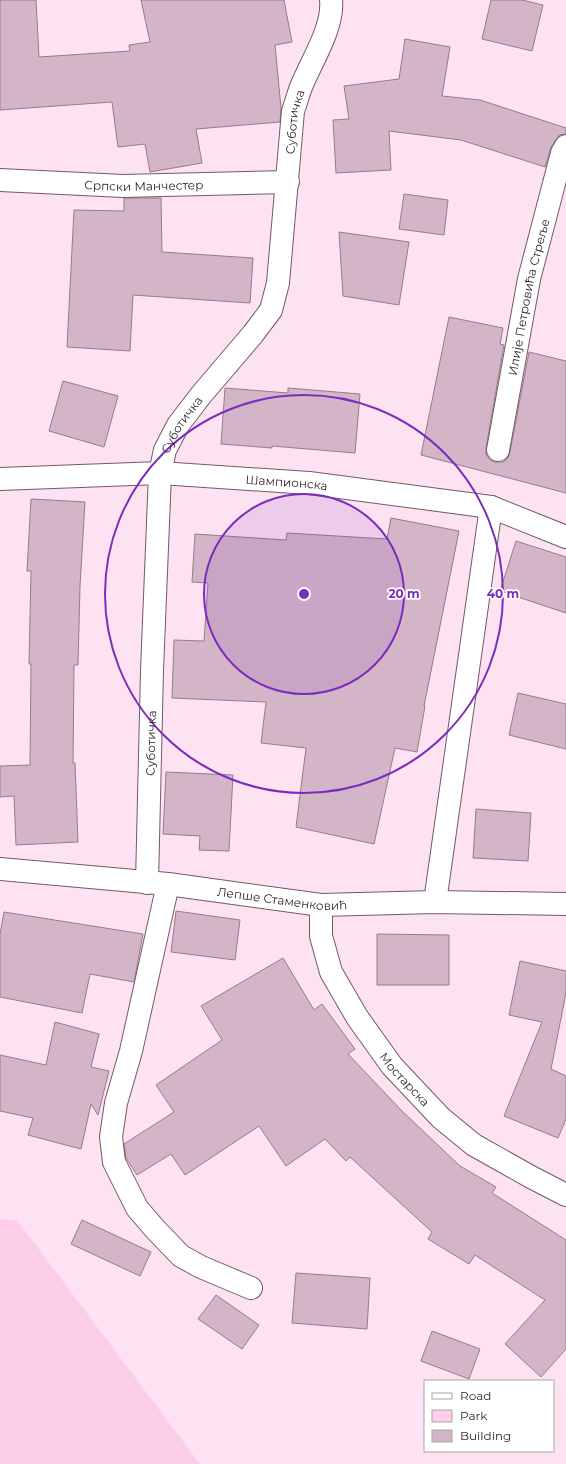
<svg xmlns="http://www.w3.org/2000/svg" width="566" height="1464" viewBox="0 0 566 1464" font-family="Montserrat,sans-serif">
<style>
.green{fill:#fccee9}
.building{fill:#d3b5c7;stroke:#977a8b}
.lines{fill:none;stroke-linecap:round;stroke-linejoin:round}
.street-casing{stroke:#735868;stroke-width:24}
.street{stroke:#fff;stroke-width:22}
.ring{fill:none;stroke:#7b2cbf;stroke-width:2}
.labels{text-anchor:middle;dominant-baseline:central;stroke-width:3.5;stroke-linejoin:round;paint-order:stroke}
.street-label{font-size:12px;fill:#2b1f26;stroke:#fff}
.centre{fill:#7b2cbf;stroke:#fff;stroke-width:2}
.ring-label{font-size:12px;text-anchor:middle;font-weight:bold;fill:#7b2cbf;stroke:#fff;stroke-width:3.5;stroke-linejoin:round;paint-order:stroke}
</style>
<rect width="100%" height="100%" fill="#fde3f2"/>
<polygon class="green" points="0,1219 17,1220 200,1464 0,1464"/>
<g class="building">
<polygon points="0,0 36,0 39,57 130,51 129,45 150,42 141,0 284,0 292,42 275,45 281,108 280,122 196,129 202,163 150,172 145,144 118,147 112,102 0,110"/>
<polygon points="491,0 522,0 543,5 532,51 482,39"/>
<polygon points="405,39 450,47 442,96 480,100 566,128 566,134 559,135 551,147 545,167 461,140 389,131 391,170 336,173 333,120 349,119 344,86 399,79"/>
<polygon points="404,194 448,200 444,235 399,229"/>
<polygon points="124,198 161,198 162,252 253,258 250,303 133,295 130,351 67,347 74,210 124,211"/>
<polygon points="339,232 409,242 399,305 343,296"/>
<polygon points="449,317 503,328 500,344 504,345 486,448 486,455 490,460 495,462 503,462 508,458 510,452 529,352 566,361 566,493 421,455"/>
<polygon points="63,381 118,396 104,447 49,431"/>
<polygon points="225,388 288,393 288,388 360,394 355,453 272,446 272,448 221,444"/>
<polygon points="31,499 85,502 80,586 78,665 74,665 73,763 75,763 78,842 16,845 14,796 0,797 0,766 30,765 31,664 29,664 31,571 27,571"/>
<polygon points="391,518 459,531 424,706 425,706 417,752 395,748 374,844 296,827 306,748 261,743 266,702 172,698 174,640 204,641 208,583 192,582 195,534 286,540 287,533 387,539"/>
<polygon points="516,541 566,557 566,613 500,591"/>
<polygon points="518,693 566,704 566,749 509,735"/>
<polygon points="166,772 233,775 229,851 199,850 200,836 163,834"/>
<polygon points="476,809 531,813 528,861 473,858"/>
<polygon points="176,911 240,920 235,960 171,952"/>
<polygon points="4,912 143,934 134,982 90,974 82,1013 0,997 0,934"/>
<polygon points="377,934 449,935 449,985 377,985"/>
<polygon points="283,958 314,1010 322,1004 355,1049 348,1054 402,1111 460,1166 496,1187 492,1193 566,1240 566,1349 541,1377 505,1344 545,1300 475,1255 469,1264 428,1239 432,1232 350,1157 346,1161 325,1139 286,1166 259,1126 185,1175 171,1154 137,1175 126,1158 124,1144 174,1112 156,1085 222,1040 201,1006"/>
<polygon points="520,961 566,971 566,993 551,1069 566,1076 566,1119 558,1138 504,1116 542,1022 509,1015"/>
<polygon points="55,1022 99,1034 91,1067 109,1071 98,1115 91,1104 81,1149 28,1135 33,1118 0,1111 0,1055 46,1065"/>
<polygon points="82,1220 151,1252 140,1276 71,1244"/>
<polygon points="296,1273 370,1278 367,1329 292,1323"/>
<polygon points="216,1295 259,1325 242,1349 198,1319"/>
<polygon points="432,1331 480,1349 469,1379 421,1361"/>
</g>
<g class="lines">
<g class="street-casing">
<g id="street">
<path id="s1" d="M 0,180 L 123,186 L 288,182"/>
<path id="s2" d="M 498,450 L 529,279 L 562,153 L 566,146"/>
<path id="s3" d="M 0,479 L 160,473 L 309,483 L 491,507 L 566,537"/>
<path id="s4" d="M 0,869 L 168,884 L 321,905 L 435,902 L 566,904"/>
<path id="s5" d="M 147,883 L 152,671 L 160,473 L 165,450 L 178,425 L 201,395 L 253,334 L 271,310 L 278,283 L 293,111 C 296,103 298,95 301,87 C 311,62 334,27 331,0"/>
<polyline points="168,884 131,1051 116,1103 111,1137 114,1162 137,1208 155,1229 181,1256 201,1267 251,1288"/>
<polyline points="435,902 491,507"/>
<path id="s6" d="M 321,905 L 321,936 L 331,972 L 357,1017 L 392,1066 L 441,1118 L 474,1145 L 531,1177 L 566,1195"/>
</g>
</g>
<use href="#street" class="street"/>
</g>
<circle cx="304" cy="594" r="100" fill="#7b2cbf" fill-opacity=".12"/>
<g class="ring">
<circle cx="304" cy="594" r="100"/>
<circle cx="304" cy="594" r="199"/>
</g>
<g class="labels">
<g class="street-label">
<text stroke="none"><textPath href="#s5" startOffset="800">Суботичка</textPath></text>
<text stroke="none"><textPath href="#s1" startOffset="144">Српски Манчестер</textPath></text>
<text stroke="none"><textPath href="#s2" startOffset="156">Илије Петровића Стреље</textPath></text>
<text stroke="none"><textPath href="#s5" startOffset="464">Суботичка</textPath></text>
<text stroke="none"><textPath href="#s3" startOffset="287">Шампионска</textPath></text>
<text stroke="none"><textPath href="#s5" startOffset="140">Суботичка</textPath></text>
<text stroke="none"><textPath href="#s4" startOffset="284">Лепше Стаменковић</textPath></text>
<text stroke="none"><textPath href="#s6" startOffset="199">Мостарска</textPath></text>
</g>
</g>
<circle cx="304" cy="594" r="6" class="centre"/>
<g class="ring-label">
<text x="404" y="598">20 m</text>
<text x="503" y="598">40 m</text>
</g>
<rect x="424" y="1380" width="130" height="72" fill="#ffffff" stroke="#aaa5a8"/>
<rect x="432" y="1393" width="20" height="6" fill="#ffffff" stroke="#aaa5a8"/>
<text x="460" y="1400" font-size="12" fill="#2b1f26">Road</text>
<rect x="432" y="1410" width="20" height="12" fill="#fccee9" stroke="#aaa5a8"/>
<text x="460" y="1420" font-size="12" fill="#2b1f26">Park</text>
<rect x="432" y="1430" width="20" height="12" fill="#d3b5c7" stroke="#aaa5a8"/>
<text x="460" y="1440" font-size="12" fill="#2b1f26">Building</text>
</svg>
